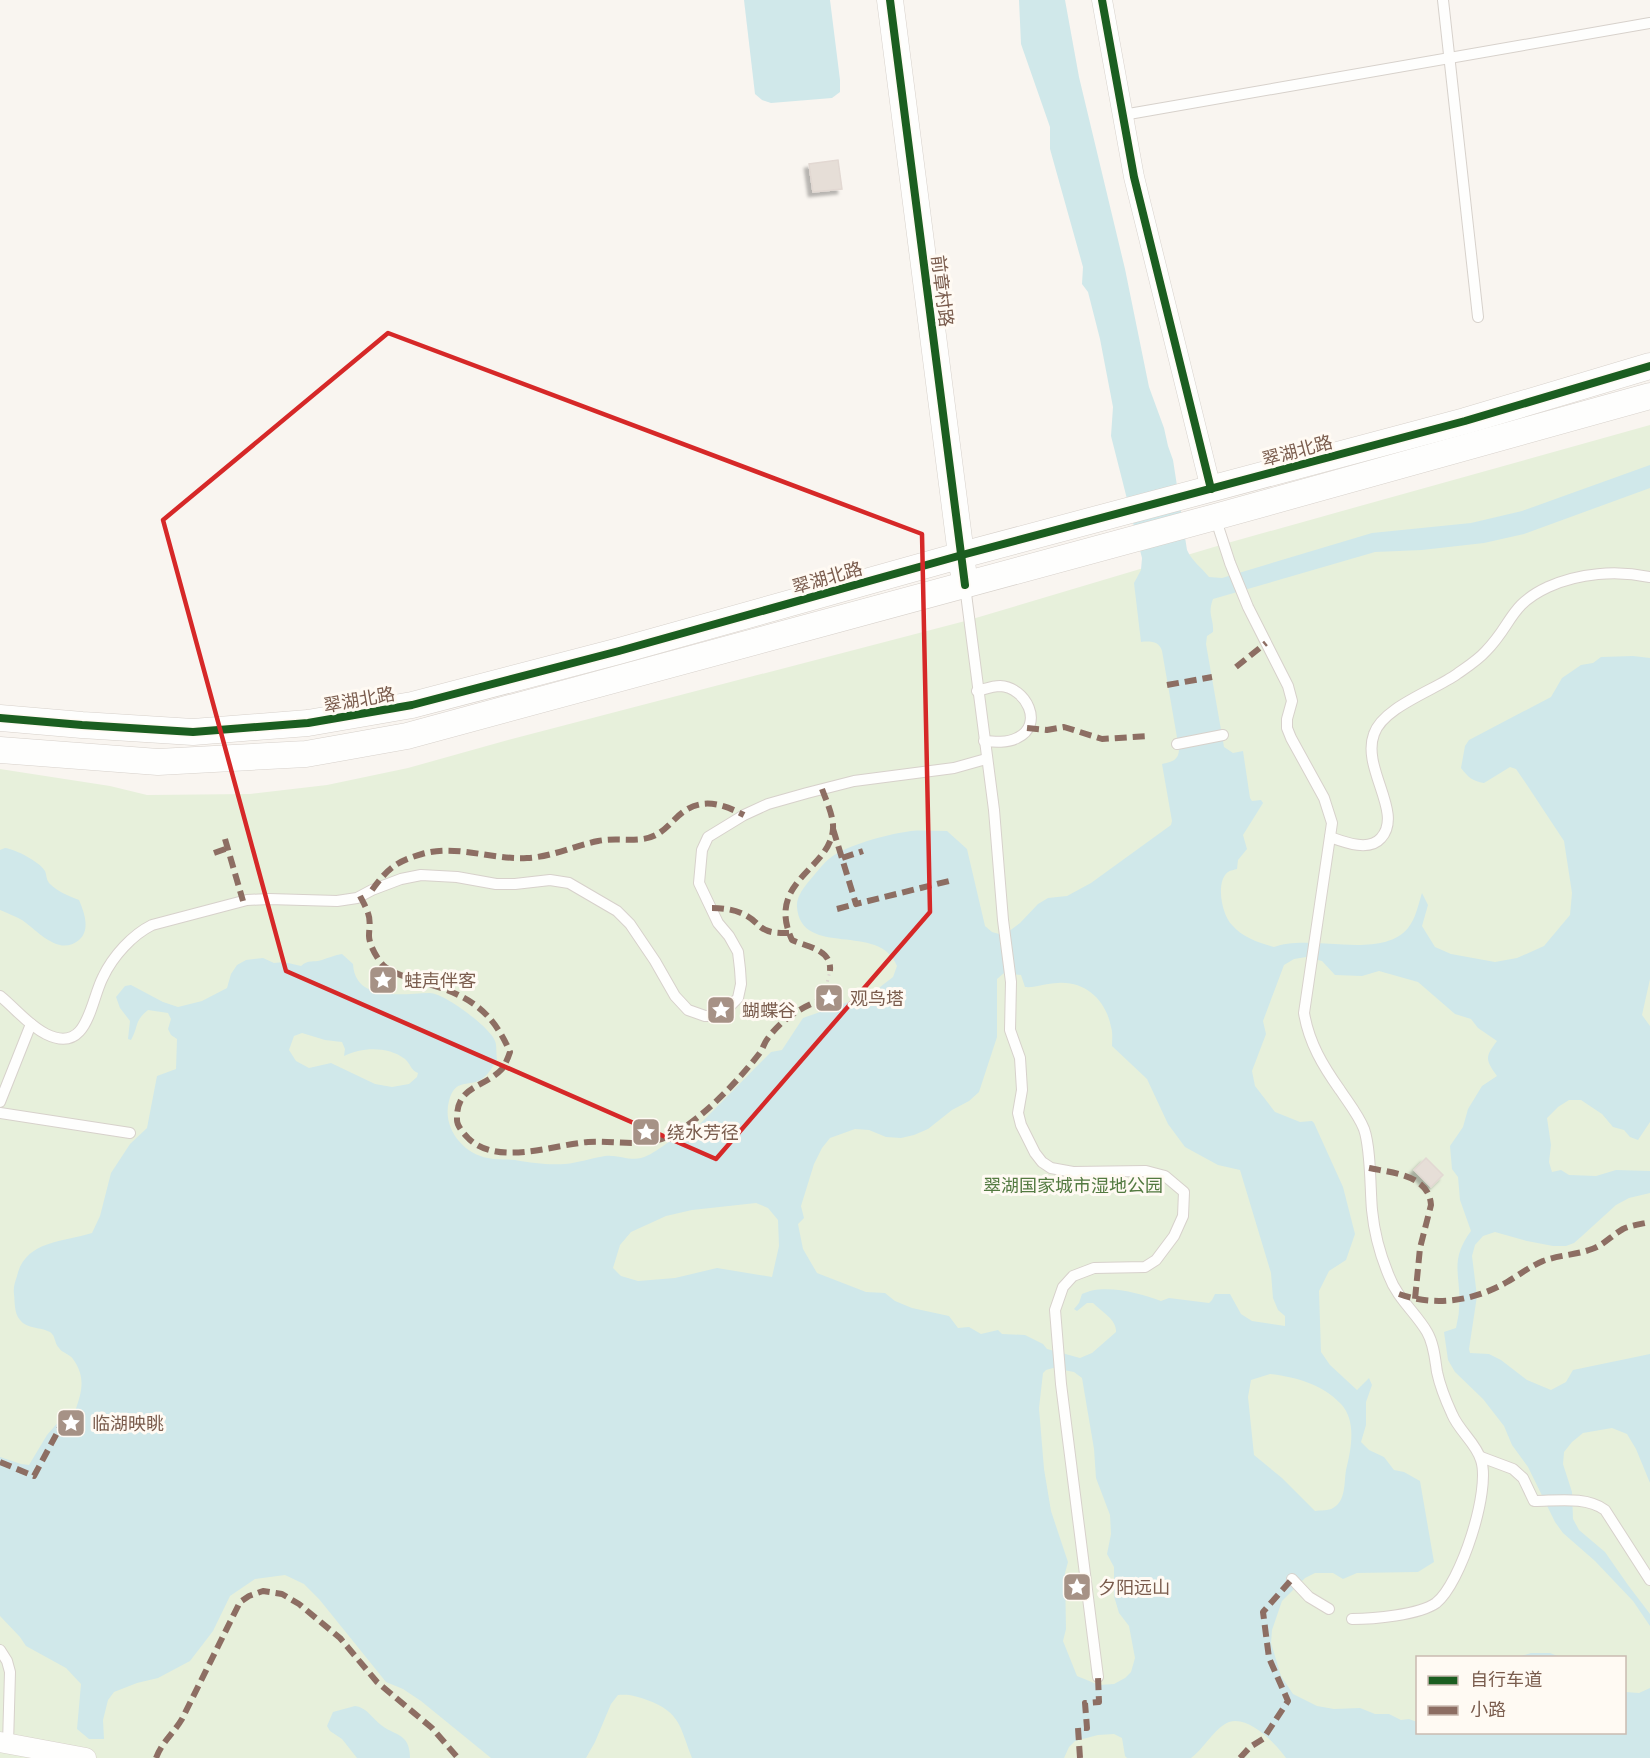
<svg xmlns="http://www.w3.org/2000/svg" width="1650" height="1758" viewBox="0 0 1650 1758" font-family="'Noto Sans','Noto Sans SC',sans-serif">
<style>
.green{fill:#e7f0db;fill-rule:evenodd}
.water{fill:#d0e8ea;fill-rule:evenodd}
.building{fill:#e6ded7;stroke:#e2d8d2;stroke-width:1.5;filter:url(#shadow)}
.lines{fill:none;stroke-linecap:round;stroke-linejoin:round}
.service-casing{stroke:#d7d1cb;stroke-width:12}
.minor-casing{stroke:#d7d1cb;stroke-width:21}
.tertiary-casing{stroke:#d7d1cb;stroke-width:27}
.path{stroke:#dcd5d0;stroke-width:3;stroke-dasharray:1.5 4.5;stroke-linecap:butt}
.service{stroke:#fefefd;stroke-width:10}
.minor{stroke:#fefefd;stroke-width:20}
.tertiary{stroke:#fefefd;stroke-width:26}
.quiet{stroke:#8d6e63;stroke-width:6;stroke-dasharray:12 6;stroke-linecap:butt}
.cycleway-casing{stroke:#fffaf3;stroke-width:11}
.cycleway{stroke:#1b5e20;stroke-width:8}
.marked{fill:none;stroke:#d62828;stroke-width:4.5;stroke-linejoin:round}
.labels{text-anchor:middle;dominant-baseline:central;stroke-width:6;stroke-linejoin:round;paint-order:stroke}
.street-label{font-size:18px;fill:#7a5c4d;stroke:#fffaf3}
.poi-label{font-size:18px;fill:#7a5c4d;stroke:#fffaf3;text-anchor:start}
.park-label{font-size:18px;fill:#537a41;stroke:#fffaf3}
</style>
<defs>
<filter id="shadow"><feDropShadow dx="-4.5" dy="4.5" stdDeviation="1.5" flood-color="#0004"/></filter>
</defs>
<rect width="100%" height="100%" fill="#f9f5f0"/>
<path class="green" d="M 1650,425 L 1650,1758 L 0,1758 L 0,769 L 110,786 L 147,795 L 250,794 L 327,785 L 408,768 L 508,740 L 969,620 L 1224,544 ZM 1418,1658 L 1624,1658 L 1624,1732 L 1418,1732 Z"/>
<g class="water">
<polygon points="744,0 830,0 840,80 840,92 832,98 771,103 762,100 755,94"/>
<path d="M 1019,0 L 1065,0 L 1079,77 L 1125,269 L 1149,387 L 1164,428 L 1168,446 L 1173,460 L 1187,550 C 1192,561 1201,567 1209,577 L 1222,578 L 1372,533 L 1471,523 L 1522,511 L 1650,465 L 1650,488 L 1524,534 L 1484,543 L 1422,550 L 1375,552 L 1213,599 C 1207,615 1214,618 1213,632 L 1207,636 L 1206,644 L 1224,747 L 1233,753 L 1243,751 L 1250,798 L 1252,801 L 1261,800 L 1263,803 L 1243,835 L 1247,849 L 1238,860 L 1237,869 C 1234,870 1231,870 1228,872 C 1215,882 1222,915 1232,925 C 1242,937 1259,943 1274,947 C 1309,933 1381,961 1408,928 C 1416,918 1418,905 1422,893 L 1428,905 L 1422,926 L 1435,947 L 1451,954 L 1495,962 L 1517,958 L 1544,946 L 1570,915 L 1572,893 L 1564,841 L 1525,782 L 1516,769 L 1510,767 L 1484,783 C 1472,781 1468,777 1461,768 L 1465,746 L 1469,740 L 1551,697 L 1562,678 L 1581,665 L 1593,663 L 1601,657 L 1633,656 L 1650,658 L 1650,979 L 1642,1015 L 1650,1026 L 1650,1122 L 1638,1140 L 1630,1137 L 1624,1130 L 1613,1127 L 1602,1114 L 1581,1100 L 1569,1100 L 1558,1107 L 1547,1118 L 1551,1145 L 1549,1162 L 1552,1172 L 1561,1170 L 1569,1175 L 1596,1176 L 1616,1170 L 1650,1171 L 1650,1193 L 1629,1198 L 1616,1205 L 1582,1236 L 1574,1243 L 1566,1246 L 1553,1246 L 1527,1241 L 1495,1232 L 1483,1236 L 1475,1245 L 1472,1256 L 1477,1296 L 1469,1349 L 1470,1353 L 1489,1354 L 1501,1360 L 1527,1380 L 1551,1390 L 1566,1382 L 1573,1370 L 1650,1354 L 1650,1483 L 1636,1449 L 1627,1434 L 1612,1428 L 1583,1433 L 1572,1442 L 1564,1452 L 1563,1464 L 1572,1492 L 1573,1519 L 1579,1530 L 1605,1552 L 1628,1585 L 1650,1614 L 1650,1626 L 1633,1601 L 1595,1561 L 1563,1533 L 1555,1522 L 1528,1467 L 1512,1445 L 1504,1426 L 1483,1399 L 1455,1372 L 1448,1360 L 1444,1332 L 1456,1328 C 1457,1322 1459,1315 1459,1309 C 1462,1276 1448,1262 1471,1231 L 1460,1200 L 1458,1177 L 1452,1169 L 1450,1146 L 1463,1127 L 1468,1109 L 1482,1086 L 1497,1076 C 1485,1059 1485,1057 1497,1041 L 1478,1028 L 1471,1019 L 1455,1014 L 1418,982 L 1379,971 L 1362,976 L 1335,975 L 1322,961 L 1306,957 L 1294,959 L 1284,965 L 1263,1021 L 1266,1034 L 1252,1071 L 1255,1086 L 1275,1112 L 1300,1122 L 1312,1121 L 1314,1123 L 1343,1187 L 1355,1234 L 1346,1260 L 1329,1271 L 1319,1291 L 1321,1352 L 1330,1365 L 1357,1390 L 1369,1378 L 1372,1385 L 1366,1402 L 1366,1425 L 1361,1442 L 1369,1450 L 1384,1457 L 1394,1470 L 1404,1472 L 1420,1481 L 1434,1562 L 1418,1572 L 1357,1573 L 1343,1579 L 1333,1573 L 1315,1573 L 1305,1578 L 1282,1601 L 1272,1630 L 1271,1643 L 1281,1676 L 1293,1694 L 1317,1706 L 1334,1709 L 1360,1708 L 1375,1714 L 1389,1714 L 1401,1720 L 1409,1719 L 1417,1722 L 1418,1732 L 1624,1732 L 1625,1692 L 1639,1693 L 1650,1688 L 1650,1758 L 1286,1758 C 1276,1744 1249,1715 1229,1722 C 1214,1728 1204,1749 1191,1758 L 1127,1758 L 1125,1756 L 1122,1738 L 1114,1734 L 1098,1735 L 1075,1741 L 1069,1747 L 1064,1758 L 692,1758 C 680,1728 681,1712 647,1700 C 636,1696 629,1694 618,1695 L 611,1704 L 595,1742 L 586,1758 L 491,1758 L 421,1701 L 403,1689 L 386,1682 L 319,1599 L 304,1584 L 285,1575 L 255,1579 L 230,1596 L 213,1631 L 190,1661 L 158,1678 L 137,1683 L 114,1692 L 108,1700 L 103,1720 L 104,1739 L 89,1739 L 77,1729 L 81,1684 L 66,1668 L 26,1646 L 20,1637 L 0,1616 L 0,1457 L 21,1464 L 29,1465 L 47,1435 L 60,1420 L 66,1409 L 75,1411 C 82,1392 86,1377 73,1359 C 70,1354 62,1353 59,1348 C 54,1343 56,1336 50,1332 C 41,1327 27,1329 20,1320 C 14,1313 15,1303 14,1294 C 13,1288 15,1282 17,1276 C 25,1241 62,1242 92,1233 L 100,1216 L 111,1173 L 130,1144 L 147,1128 L 157,1076 L 176,1069 L 177,1039 L 171,1035 L 168,1029 L 171,1019 L 168,1013 L 148,1010 C 134,1021 139,1026 131,1040 L 128,1039 L 130,1021 L 120,1008 L 116,997 L 125,986 L 131,985 L 163,1002 L 178,1007 L 202,1001 L 227,988 L 231,974 L 237,965 L 246,960 L 263,958 L 274,963 L 284,962 L 301,966 C 309,959 313,963 322,960 C 328,958 335,955 342,954 L 353,964 C 355,1002 402,994 429,993 C 443,992 490,1027 495,1041 C 497,1045 496,1054 497,1059 C 493,1066 488,1076 480,1080 C 468,1087 455,1078 449,1101 C 442,1127 462,1153 488,1158 C 496,1160 506,1159 515,1160 C 533,1163 546,1165 565,1164 C 578,1163 591,1158 605,1156 C 616,1154 630,1161 641,1158 C 659,1153 673,1134 693,1131 L 771,1052 L 782,1050 L 803,1018 L 871,994 L 893,977 L 897,966 C 880,921 801,959 797,907 C 796,897 804,887 810,880 C 818,871 826,859 836,854 C 855,843 889,834 911,831 C 922,830 935,831 947,831 L 967,849 L 985,926 L 992,932 L 999,934 L 1008,932 L 1020,923 L 1038,904 L 1048,898 L 1067,896 L 1091,883 L 1171,825 L 1172,821 L 1162,764 C 1172,762 1179,760 1179,749 L 1162,651 C 1159,641 1150,641 1141,642 L 1134,583 L 1141,570 L 1142,558 L 1111,436 L 1113,407 L 1100,339 L 1088,292 L 1082,284 L 1083,267 L 1050,149 L 1050,127 L 1021,44 ZM 1004,973 L 1021,975 L 1025,987 C 1036,988 1046,983 1058,983 C 1085,981 1106,1000 1111,1027 C 1113,1033 1112,1040 1112,1046 L 1147,1079 L 1168,1124 L 1185,1147 L 1218,1165 L 1240,1170 L 1271,1273 L 1273,1298 L 1278,1310 L 1285,1316 L 1285,1326 L 1252,1321 L 1241,1314 L 1230,1294 L 1215,1294 L 1212,1300 L 1209,1303 L 1169,1298 L 1161,1301 C 1141,1293 1103,1283 1082,1294 L 1079,1303 L 1074,1309 L 1077,1311 L 1087,1303 L 1093,1303 C 1102,1312 1117,1320 1116,1332 L 1092,1353 L 1080,1358 L 1047,1349 L 1043,1344 L 1025,1335 L 1002,1334 L 998,1330 L 981,1334 L 969,1327 L 958,1328 L 949,1316 L 912,1308 L 895,1301 L 885,1293 L 866,1292 L 817,1273 L 803,1249 L 798,1224 L 804,1218 L 801,1206 L 814,1164 L 822,1148 L 830,1138 L 855,1129 L 869,1130 L 886,1137 L 901,1138 L 914,1135 L 928,1129 L 952,1110 L 969,1101 L 979,1092 L 997,1037 L 997,979 ZM 302,1033 L 325,1040 L 342,1042 L 345,1049 L 344,1056 C 362,1047 388,1046 405,1059 C 411,1064 410,1070 418,1073 L 417,1077 L 409,1084 L 392,1087 L 375,1084 L 331,1063 L 309,1068 L 296,1061 L 289,1050 L 294,1036 ZM 756,1203 L 768,1208 L 778,1220 L 779,1246 L 772,1277 L 717,1268 L 675,1278 L 638,1281 L 621,1276 L 613,1268 L 620,1245 L 631,1232 L 666,1216 L 692,1210 ZM 1053,1368 L 1074,1372 L 1082,1378 L 1094,1449 L 1096,1478 L 1110,1515 L 1111,1534 L 1107,1554 L 1114,1567 L 1114,1596 L 1119,1613 L 1129,1626 L 1135,1658 L 1131,1672 L 1125,1678 L 1114,1684 L 1099,1685 L 1077,1676 L 1063,1641 L 1066,1629 L 1065,1573 L 1068,1562 L 1051,1511 L 1044,1469 L 1039,1408 L 1043,1373 L 1046,1370 ZM 1270,1374 C 1296,1377 1322,1384 1341,1404 C 1357,1421 1351,1450 1346,1470 C 1344,1483 1346,1501 1333,1508 C 1329,1511 1320,1510 1315,1511 L 1282,1478 L 1254,1455 L 1248,1397 L 1251,1380 Z"/>
<path d="M 5,848 C 15,849 40,862 45,871 C 47,876 46,880 50,884 C 58,892 69,896 79,900 C 84,912 91,930 79,940 C 59,957 38,931 22,920 C 15,916 7,913 0,910 L 0,850 Z"/>
<polygon points="1531,1653 1550,1653 1560,1657 1518,1657"/>
<path d="M 355,1706 C 366,1707 372,1718 381,1725 C 388,1731 399,1733 405,1740 C 409,1745 410,1752 410,1758 L 357,1758 L 342,1739 L 330,1731 L 327,1726 L 333,1712 Z"/>
</g>
<g class="building">
<polygon points="838,160 842,189 813,192 809,164"/>
<polygon points="1426,1158 1443,1175 1431,1187 1414,1170"/>
</g>
<g class="lines">
<g class="service-casing">
<g id="service">
<polyline points="1443,0 1478,317"/>
<polyline points="1123,115 1650,23"/>
<path d="M 1215,517 L 1230,563 L 1248,607 L 1288,686 L 1292,701 L 1287,719 L 1287,728 L 1291,738 L 1324,798 L 1332,823 L 1304,1013 C 1309,1043 1323,1066 1340,1090 C 1348,1102 1359,1116 1364,1129 C 1371,1149 1370,1188 1372,1210 C 1374,1231 1381,1257 1389,1276 C 1397,1298 1416,1313 1427,1332 C 1434,1344 1435,1359 1437,1372 C 1440,1386 1446,1401 1452,1414 C 1459,1431 1476,1443 1481,1460 C 1491,1490 1461,1583 1436,1603 C 1419,1615 1373,1619 1352,1619"/>
<polyline points="965,586 994,810 1003,920 1011,982 1010,1030 1020,1058 1022,1090 1018,1113 1021,1125 1035,1153 1042,1162 1051,1168 1073,1172 1146,1171 1165,1176 1184,1192 1183,1216 1174,1236 1156,1260 1145,1267 1094,1268 1073,1276 1063,1287 1055,1310 1061,1384 1098,1677"/>
<path d="M 977,691 C 985,689 992,686 1000,686 C 1026,687 1045,725 1017,738 C 1007,743 995,742 984,741"/>
<polyline points="1177,744 1223,735"/>
<path d="M 1330,837 C 1344,842 1369,852 1381,838 C 1404,813 1361,768 1374,734 C 1383,707 1435,690 1457,674 C 1467,667 1478,660 1486,651 C 1512,625 1509,605 1548,587 C 1579,573 1616,570 1650,577"/>
<path d="M 0,996 C 15,1008 28,1025 46,1034 C 88,1055 90,1002 103,977 C 113,956 132,935 152,925 L 247,900 L 269,899 L 337,901 L 357,898 L 372,890 L 401,879 L 421,875 L 457,877 L 496,884 L 515,884 L 550,880 L 569,883 L 617,911 L 630,924 L 655,961 L 675,996 L 688,1010 L 705,1016 L 720,1016 L 738,998 L 741,984 L 740,969 L 738,952 L 729,936 L 718,923 L 699,883 L 702,850 L 708,837 L 744,815 L 768,804 L 807,793 L 854,781 L 954,768 L 986,759"/>
<polyline points="0,1102 31,1024"/>
<polyline points="0,1113 130,1133"/>
<path d="M 1481,1457 L 1513,1469 L 1523,1478 L 1534,1501 C 1557,1501 1586,1496 1605,1510 L 1650,1580"/>
<polyline points="1292,1579 1309,1597 1329,1609"/>
<polyline points="0,1650 7,1661 10,1672 8,1744"/>
</g>
</g>
<g class="minor-casing">
<g id="minor">
<polyline points="1102,0 1134,177 1211,489"/>
<polyline points="0,1742 86,1758"/>
</g>
</g>
<g class="tertiary-casing">
<g id="tertiary">
<polyline points="890,0 963,570"/>
<polyline points="0,718 82,725 193,732 308,723 412,705 619,651 962,555 1465,421 1650,366"/>
<polyline points="0,750 158,762 306,754 407,736 1215,517 1650,396"/>
</g>
</g>
<polyline class="path" points="823,999 830,971"/>
<use href="#service" class="service"/>
<use href="#minor" class="minor"/>
<use href="#tertiary" class="tertiary"/>
<g class="quiet">
<polyline points="1236,667 1266,643"/>
<polyline points="1167,685 1212,677"/>
<polyline points="1027,728 1047,730 1064,727 1102,739 1150,736"/>
<path d="M 822,789 C 826,800 834,817 833,829 C 830,870 765,881 792,940 C 807,947 832,949 830,971"/>
<polyline points="833,829 856,904 949,881"/>
<polyline points="225,839 243,901"/>
<polyline points="214,853 228,848"/>
<polyline points="842,858 863,851"/>
<path d="M 372,890 C 387,869 397,861 422,854 C 457,844 491,860 527,858 C 551,857 574,846 598,841 C 613,838 628,841 643,839 C 657,837 664,830 674,820 C 696,797 717,801 744,815"/>
<path d="M 360,896 C 363,902 366,907 368,913 C 371,921 369,928 369,936 C 369,944 377,959 383,965 C 391,973 414,980 425,983 C 468,995 492,1010 510,1052 C 508,1058 505,1065 502,1069 C 483,1089 456,1085 457,1120 C 457,1126 464,1134 469,1139 C 499,1166 552,1145 588,1142 C 617,1140 646,1149 673,1134 C 703,1118 738,1081 759,1054 C 763,1049 764,1043 768,1038 C 783,1018 800,1008 823,999"/>
<path d="M 712,908 C 721,908 731,909 741,913 C 764,923 755,934 789,933"/>
<polyline points="837,909 856,904"/>
<path d="M 1369,1168 C 1393,1173 1429,1175 1431,1205 L 1420,1248 L 1415,1299"/>
<path d="M 1399,1294 C 1435,1307 1474,1301 1507,1282 C 1519,1275 1529,1267 1543,1261 C 1559,1255 1576,1255 1592,1249 C 1604,1245 1612,1235 1623,1229 C 1632,1225 1641,1224 1650,1222"/>
<polyline points="0,1462 34,1476 64,1420"/>
<path d="M 156,1758 C 162,1742 173,1734 182,1719 L 240,1602 L 249,1596 L 263,1591 L 282,1594 L 299,1604 L 340,1638 L 377,1682 L 432,1728 L 458,1758"/>
<polyline points="1080,1758 1078,1728 1087,1728 1085,1703 1099,1702 1098,1677"/>
<polyline points="1240,1758 1250,1747 1263,1739 1288,1701 1269,1658 1263,1612 1292,1579"/>
</g>
<g class="cycleway-casing">
<g id="cycleway">
<polyline points="890,0 965,585"/>
<polyline points="1102,0 1134,177 1211,489"/>
<polyline points="0,718 82,725 193,732 308,723 412,705 619,651 962,555 1465,421 1650,366"/>
</g>
</g>
<use href="#cycleway" class="cycleway"/>
</g>
<path class="marked" d="M 388,333 L 922,534 L 930,912 L 716,1159 L 286,971 L 163,520 Z"/>
<defs>
<g id="sight-square" transform="scale(1.5)"><rect x="-9" y="-9" width="18" height="18" rx="4" fill="#a69286" stroke="#fffaf3"/><path d="M0-6L1.8-2.2L6-1.7L2.9 1.2L3.7 5.4L0 3.3L-3.7 5.4L-2.9 1.2L-6-1.7L-1.8-2.2Z" fill="#fff"/></g>
</defs>
<g fill-rule="evenodd">
<use href="#sight-square" x="383" y="980"/>
<use href="#sight-square" x="829" y="998"/>
<use href="#sight-square" x="721" y="1010"/>
<use href="#sight-square" x="646" y="1132"/>
<use href="#sight-square" x="71" y="1423"/>
<use href="#sight-square" x="1077" y="1587"/>
</g>
<g class="labels">
<g class="street-label">
<text transform="translate(943 291) rotate(83)">前章村路</text>
<text transform="translate(1297 450) rotate(-15)">翠湖北路</text>
<text transform="translate(827 577) rotate(-16)">翠湖北路</text>
<text transform="translate(359 699) rotate(-10)">翠湖北路</text>
</g>
<g class="poi-label">
<text x="404" y="980">蛙声伴客</text>
<text x="850" y="998">观鸟塔</text>
<text x="742" y="1010">蝴蝶谷</text>
<text x="667" y="1132">绕水芳径</text>
<text x="92" y="1423">临湖映眺</text>
<text x="1098" y="1587">夕阳远山</text>
</g>
<g class="park-label">
<text x="1073" y="1185">翠湖国家城市湿地公园</text>
</g>
</g>
<rect x="1416" y="1656" width="210" height="78" fill="#fffaf3" stroke="#cabbb1" stroke-width="1.5"/>
<rect x="1428" y="1676" width="30" height="9" fill="#1b5e20" stroke="#cabbb1" stroke-width="1.5"/>
<text x="1470" y="1686" font-size="18" fill="#7a5c4d">自行车道</text>
<rect x="1428" y="1706" width="30" height="9" fill="#8d6e63" stroke="#cabbb1" stroke-width="1.5"/>
<text x="1470" y="1716" font-size="18" fill="#7a5c4d">小路</text>
</svg>
